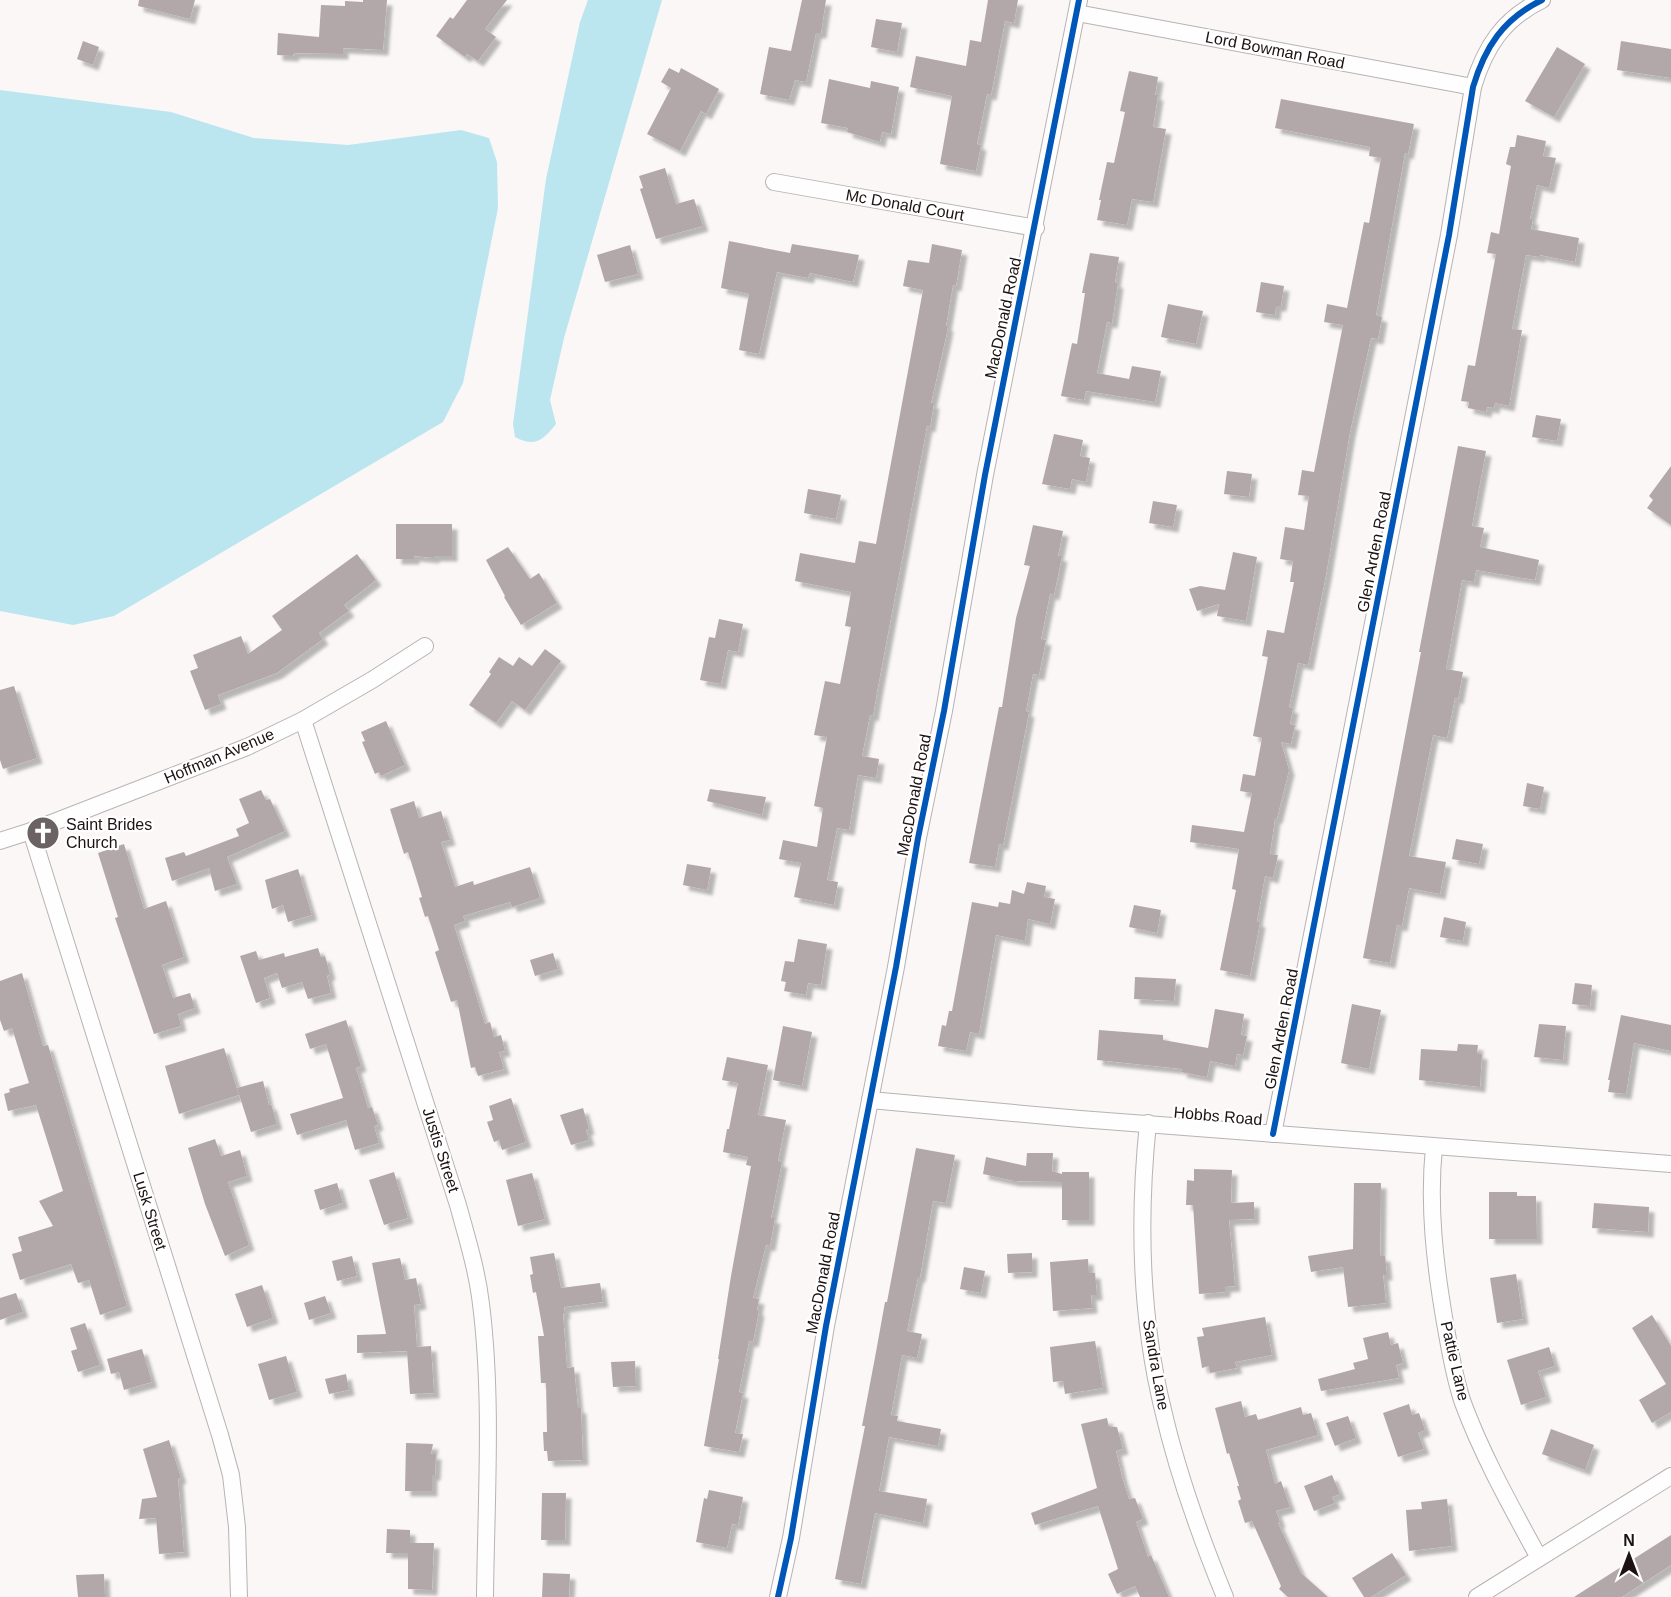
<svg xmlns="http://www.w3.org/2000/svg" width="1671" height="1597" viewBox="0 0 1671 1597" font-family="Helvetica,sans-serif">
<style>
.water{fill:#bbe6ef}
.building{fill:#b3a8a9;filter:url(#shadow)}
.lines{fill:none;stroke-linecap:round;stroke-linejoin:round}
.minor-casing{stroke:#b9b2b3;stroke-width:18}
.minor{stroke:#fefefe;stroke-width:16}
.cycleway-casing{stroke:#fff;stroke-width:10}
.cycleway{stroke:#0057b8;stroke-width:6}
.labels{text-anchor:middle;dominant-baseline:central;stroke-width:4.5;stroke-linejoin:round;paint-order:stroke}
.street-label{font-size:16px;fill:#1c1213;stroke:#fff}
.poi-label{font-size:16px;fill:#1c1213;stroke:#fff;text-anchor:start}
</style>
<defs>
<filter id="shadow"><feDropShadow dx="5.5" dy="5.5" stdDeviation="1.5" flood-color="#0004"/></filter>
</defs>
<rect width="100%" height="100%" fill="#fbf7f7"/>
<g class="water">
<path d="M 588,0 L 662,0 L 564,338 L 550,400 L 556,424 C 543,440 535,448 515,437 L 513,424 L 546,179 L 580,22 Z"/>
<polygon points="0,90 171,112 254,138 348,145 461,130 489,138 497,162 498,208 463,383 443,422 114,616 73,625 0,611"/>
</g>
<g class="building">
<polygon points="139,0 195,0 190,19 138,6"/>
<polygon points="363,0 387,0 383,50 343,48 343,54 294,53 293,56 277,55 278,33 319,37 321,5 345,6 345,1 363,2"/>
<polygon points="467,0 507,0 485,29 496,37 478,61 467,54 465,57 436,36 450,17 453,19"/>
<polygon points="802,0 826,0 821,33 816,33 806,82 795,80 789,100 760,94 769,47 791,51"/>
<polygon points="988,0 1018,0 1014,23 1005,21 991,95 987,94 977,144 981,145 976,171 940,164 952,96 910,87 916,56 966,66 970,40 981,42"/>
<polygon points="876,19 902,23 897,52 871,47"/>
<polygon points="83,41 99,47 93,65 77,59"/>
<polygon points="1621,41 1671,49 1671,78 1617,70"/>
<polygon points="1557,47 1585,64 1554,117 1525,101"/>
<polygon points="669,68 679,73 681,68 719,89 706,114 701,111 680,151 647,134 671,88 661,82"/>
<polygon points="1129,71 1158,77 1155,95 1158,95 1153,127 1166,129 1153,202 1132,199 1127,225 1097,220 1101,200 1099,200 1107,162 1114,163 1125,112 1120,111"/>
<polygon points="829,79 870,88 871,81 899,87 891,134 882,132 880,142 847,132 848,128 821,123"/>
<polygon points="1281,99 1414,124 1408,154 1405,153 1376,315 1382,317 1378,339 1371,338 1350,432 1326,575 1308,665 1298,663 1289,707 1293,708 1290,724 1295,725 1291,744 1281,742 1289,770 1277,818 1275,818 1270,854 1278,855 1273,878 1265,876 1257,921 1260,922 1250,976 1220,970 1236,890 1232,889 1239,849 1190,842 1192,825 1244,832 1252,793 1240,791 1243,774 1255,776 1262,738 1253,736 1268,657 1262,656 1267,630 1284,633 1294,582 1290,582 1293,561 1280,559 1285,527 1304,530 1309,496 1298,495 1302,470 1314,472 1343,325 1324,322 1327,304 1347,308 1364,222 1369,223 1381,158 1369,156 1370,147 1275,128"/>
<polygon points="1517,135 1546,141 1543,156 1556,158 1549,188 1537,185 1530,219 1533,219 1531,229 1579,238 1575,262 1540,255 1540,257 1526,255 1512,329 1522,330 1509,406 1495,403 1494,408 1487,407 1486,412 1468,408 1469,402 1461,401 1468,365 1475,366 1496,254 1487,253 1491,232 1499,234 1511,166 1506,164 1510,147 1515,147"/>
<polygon points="665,168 676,204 694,199 703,226 656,239 640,189 643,188 639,176"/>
<polygon points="729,241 790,253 792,244 859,255 853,282 810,273 808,278 777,272 759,354 739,350 749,294 721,288"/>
<polygon points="932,244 962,250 956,286 953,285 946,326 948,326 946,337 931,403 934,403 930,427 927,426 877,692 873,716 870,715 862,756 879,759 876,778 858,775 849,830 837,828 827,880 838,882 834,905 794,897 801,863 779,859 783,840 817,847 823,808 814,806 827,737 814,735 825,681 840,684 851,627 845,626 851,592 795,581 800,553 855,563 859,541 876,544 923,290 903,286 908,260 929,263"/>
<polygon points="630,245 638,274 605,282 597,255"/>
<polygon points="1090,253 1119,257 1115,282 1118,283 1112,323 1107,322 1097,373 1129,379 1132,366 1161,371 1155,402 1086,391 1084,400 1061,396 1072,343 1077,344 1085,293 1082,293"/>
<polygon points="1261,282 1284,286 1281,306 1276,306 1275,315 1256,312"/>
<polygon points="1168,304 1203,311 1196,344 1161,337"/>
<polygon points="1536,415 1561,419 1557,441 1532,437"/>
<polygon points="1054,434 1083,440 1080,456 1090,458 1086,482 1072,479 1070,489 1042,484"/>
<polygon points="1458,446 1486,451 1472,526 1484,528 1480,547 1539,560 1535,580 1476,570 1474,582 1462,580 1446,669 1463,672 1458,699 1455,698 1447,738 1433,735 1409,856 1446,862 1440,894 1409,888 1402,926 1397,925 1390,963 1363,958 1411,705 1421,652 1419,652"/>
<polygon points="1671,466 1671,525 1647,508 1653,500 1649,496"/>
<polygon points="1227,471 1252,474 1249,497 1224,494"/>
<polygon points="808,489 841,495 836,519 804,513"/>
<polygon points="1153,501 1177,505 1173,527 1149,523"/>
<polygon points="396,524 452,524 452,556 434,556 434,558 414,556 414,559 396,559"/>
<polygon points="1033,525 1063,531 1058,556 1062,556 1054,595 1050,594 1041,639 1046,640 1039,675 1033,674 1026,711 1029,712 1017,774 1003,845 999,844 995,867 969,863 999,707 1002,707 1016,618 1030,566 1024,565"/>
<polygon points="508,547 530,579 539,573 557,603 521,625 504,597 505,596 486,560"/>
<polygon points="1233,552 1257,557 1246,621 1217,616 1219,604 1197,611 1189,589 1200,586 1225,590"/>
<polygon points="357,554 376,580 344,605 349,611 319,633 323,639 277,673 218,695 221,704 205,710 190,671 198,668 193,655 241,636 248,654 282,630 272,616"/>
<polygon points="719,619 743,624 738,652 728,650 721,684 700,680 709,637 715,638"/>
<polygon points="545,649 561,661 525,710 512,701 496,723 469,705 491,674 489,672 499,657 513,666 519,657 532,666"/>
<polygon points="14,686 37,758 3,769 0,760 0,690"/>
<polygon points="386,721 405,765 381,776 379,772 375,774 362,742 365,741 361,732"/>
<polygon points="1527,783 1544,787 1540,809 1523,806"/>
<polygon points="710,789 766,797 762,815 707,801"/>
<polygon points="261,790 266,800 270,799 285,831 227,857 237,884 215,891 209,868 172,881 165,858 184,852 186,856 239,836 236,829 249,823 239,799"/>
<polygon points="414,801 419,818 441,811 450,840 441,842 455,887 473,881 474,885 530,867 540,898 512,907 510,902 463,916 465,921 454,925 485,1024 490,1022 494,1037 501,1035 505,1051 499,1052 504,1069 478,1076 475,1067 471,1068 457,1000 451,1002 435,952 439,950 428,916 425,917 419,898 422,897 408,852 404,854 390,809"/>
<polygon points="1456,839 1483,844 1479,864 1452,859"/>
<polygon points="124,844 144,909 166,901 184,957 162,965 173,998 190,993 195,1008 178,1014 181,1026 154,1034 115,918 118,917 98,853"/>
<polygon points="687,864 711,868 707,890 683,885"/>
<polygon points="298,869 312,915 288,922 283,905 272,909 265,880"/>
<polygon points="1027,882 1046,886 1044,897 1055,899 1050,924 1028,919 1025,941 996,935 979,1034 970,1032 966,1051 938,1046 942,1025 946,1026 949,1011 952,1011 972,902 998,907 999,902 1010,904 1012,890 1024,894"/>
<polygon points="1134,905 1161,910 1157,933 1129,927"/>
<polygon points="1444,917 1466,922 1463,941 1440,937"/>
<polygon points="798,939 827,944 821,985 808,983 806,995 784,991 786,982 781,981 785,961 794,962"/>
<polygon points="318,948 321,957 325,956 330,974 327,976 331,993 308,999 302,982 282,988 277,973 264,978 270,998 256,1003 240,956 256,951 259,960 284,953 285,957"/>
<polygon points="553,953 558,969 535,976 530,960"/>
<polygon points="22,973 43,1046 48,1045 127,1306 100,1315 89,1280 78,1283 71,1264 20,1280 12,1254 22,1251 18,1237 53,1226 39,1201 63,1191 36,1105 8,1111 4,1094 10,1092 9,1089 29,1083 12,1028 4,1031 0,1020 0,981"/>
<polygon points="1135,977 1176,979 1174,1001 1134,999"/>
<polygon points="1575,983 1592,985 1590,1006 1572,1004"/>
<polygon points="1352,1004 1381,1010 1369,1069 1341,1063"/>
<polygon points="1215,1009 1244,1014 1241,1035 1247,1036 1243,1055 1237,1054 1235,1066 1210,1061 1207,1077 1181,1072 1182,1069 1097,1060 1099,1030 1163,1035 1163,1040 1208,1048"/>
<polygon points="1621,1015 1671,1025 1671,1051 1634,1043 1626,1094 1608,1092 1610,1080 1608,1080"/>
<polygon points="346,1020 361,1066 356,1068 368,1108 372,1107 378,1125 374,1126 379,1143 355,1150 346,1120 297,1135 290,1114 343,1098 326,1044 310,1049 305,1034"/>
<polygon points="1539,1024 1566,1026 1563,1060 1534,1057"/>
<polygon points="783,1026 812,1032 802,1086 773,1080"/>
<polygon points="1458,1044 1478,1045 1477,1053 1482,1054 1480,1087 1419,1080 1421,1049 1457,1051"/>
<polygon points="224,1048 239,1095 179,1114 165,1066"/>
<polygon points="727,1057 768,1065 758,1115 786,1120 778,1161 782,1162 771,1218 775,1218 770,1246 766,1245 753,1298 759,1299 757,1310 759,1311 753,1342 749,1341 739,1392 743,1393 735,1433 743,1434 739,1452 704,1446 719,1359 718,1359 731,1276 751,1166 746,1165 748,1157 723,1152 727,1129 729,1129 738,1083 722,1080"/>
<polygon points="263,1081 269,1105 271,1104 277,1124 251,1132 237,1088"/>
<polygon points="511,1098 526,1142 502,1150 499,1140 494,1142 487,1122 493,1120 489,1106"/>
<polygon points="583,1108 589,1129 586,1130 589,1140 571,1145 560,1115"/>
<polygon points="215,1139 221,1156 240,1150 247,1176 228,1182 249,1245 225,1256 205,1204 188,1148"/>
<polygon points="916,1148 955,1155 946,1203 933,1201 920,1277 918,1277 907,1331 922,1334 917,1358 902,1355 891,1415 898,1416 897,1421 941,1429 938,1446 889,1437 879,1491 927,1499 923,1523 875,1513 861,1584 835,1579 865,1426 862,1426 876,1352 885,1302 887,1302"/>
<polygon points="1027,1153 1053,1153 1052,1171 1062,1174 1062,1172 1089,1172 1089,1220 1062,1220 1062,1181 1062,1182 1014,1181 983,1174 986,1157 1026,1166"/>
<polygon points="1194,1169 1232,1170 1231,1203 1254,1202 1254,1219 1229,1220 1235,1286 1225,1287 1225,1292 1199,1294 1193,1205 1186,1205 1187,1180 1194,1181"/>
<polygon points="394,1172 408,1218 384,1225 369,1180"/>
<polygon points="532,1173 545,1219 518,1226 506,1180"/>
<polygon points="337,1183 343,1203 320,1210 314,1190"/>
<polygon points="1354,1183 1381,1183 1380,1256 1385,1256 1387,1275 1383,1275 1386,1303 1348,1307 1343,1267 1311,1272 1308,1256 1353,1249"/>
<polygon points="1489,1192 1517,1192 1517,1196 1536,1196 1537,1239 1489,1239"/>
<polygon points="1594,1203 1649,1207 1648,1232 1592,1228"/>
<polygon points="554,1253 561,1288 600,1283 603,1302 564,1307 565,1313 563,1314 567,1368 574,1367 578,1408 581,1408 583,1460 548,1461 547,1451 544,1451 543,1432 547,1432 546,1383 541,1383 538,1336 544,1336 536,1292 533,1293 530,1275 533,1274 530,1257"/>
<polygon points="1032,1253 1032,1272 1008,1273 1007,1254"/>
<polygon points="352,1256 357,1276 337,1281 332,1261"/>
<polygon points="400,1258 405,1280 416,1278 421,1304 414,1305 417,1347 431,1346 434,1393 410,1394 407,1351 357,1353 357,1335 386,1334 372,1263"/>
<polygon points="1088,1259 1089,1273 1095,1273 1097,1295 1091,1295 1092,1308 1053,1311 1050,1262"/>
<polygon points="964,1267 985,1271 981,1293 960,1289"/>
<polygon points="1516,1274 1523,1319 1497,1323 1490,1278"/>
<polygon points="262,1285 273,1318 247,1327 235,1294"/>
<polygon points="16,1293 23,1312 0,1320 0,1298"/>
<polygon points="325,1296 331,1313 309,1320 304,1303"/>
<polygon points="1652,1315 1671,1346 1671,1412 1652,1423 1639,1400 1666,1384 1632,1328"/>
<polygon points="1265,1317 1272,1355 1235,1362 1237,1368 1210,1373 1209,1366 1202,1368 1197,1337 1204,1336 1202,1328"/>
<polygon points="85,1323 100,1365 78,1372 71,1351 77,1349 70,1328"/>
<polygon points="1388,1332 1391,1345 1398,1343 1403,1363 1396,1365 1399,1378 1321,1391 1318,1379 1355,1369 1353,1363 1368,1359 1363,1338"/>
<polygon points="1095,1341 1103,1388 1065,1394 1063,1381 1053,1382 1050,1347"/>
<polygon points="1549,1347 1555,1366 1538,1371 1546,1397 1521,1405 1507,1360"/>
<polygon points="142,1349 152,1382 124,1390 119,1372 111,1374 107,1359"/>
<polygon points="286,1356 297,1392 269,1400 258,1364"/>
<polygon points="635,1361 636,1386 613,1387 611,1362"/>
<polygon points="346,1374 349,1390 329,1394 325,1379"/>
<polygon points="1241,1401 1245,1417 1256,1414 1258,1420 1301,1407 1303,1415 1311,1413 1318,1435 1266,1450 1275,1484 1281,1481 1290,1507 1276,1511 1280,1522 1278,1523 1301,1573 1328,1597 1288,1597 1279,1589 1281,1586 1252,1521 1245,1523 1238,1501 1241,1499 1237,1486 1239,1486 1229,1453 1227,1454 1215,1408"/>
<polygon points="1409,1404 1412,1415 1419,1413 1425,1430 1418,1433 1424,1449 1398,1457 1383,1413"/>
<polygon points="1348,1416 1356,1438 1335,1446 1326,1423"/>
<polygon points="1107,1418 1109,1427 1117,1427 1123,1449 1116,1451 1122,1477 1129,1499 1135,1498 1143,1519 1136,1522 1148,1557 1151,1555 1169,1597 1140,1597 1135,1586 1117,1594 1108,1574 1118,1569 1098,1506 1035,1525 1031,1513 1097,1488 1081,1424"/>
<polygon points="1551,1429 1594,1445 1585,1470 1542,1454"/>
<polygon points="169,1440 181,1478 178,1479 184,1552 159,1554 156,1518 139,1519 142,1499 157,1497 143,1449"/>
<polygon points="406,1443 433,1444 431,1454 436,1454 435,1475 432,1475 432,1491 405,1491"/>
<polygon points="1332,1475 1340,1494 1332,1497 1335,1503 1314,1511 1304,1486"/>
<polygon points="709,1490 743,1497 738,1525 732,1524 727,1548 696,1542 704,1498 707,1499"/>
<polygon points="542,1493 566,1493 565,1540 541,1540"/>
<polygon points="1447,1499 1452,1546 1409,1551 1406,1510 1422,1509 1421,1502"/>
<polygon points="387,1529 410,1530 410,1543 434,1543 432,1590 408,1589 408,1553 386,1553"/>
<polygon points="1671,1535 1671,1565 1622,1597 1574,1597"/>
<polygon points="1392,1553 1406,1575 1371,1597 1364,1597 1352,1578"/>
<polygon points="543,1573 570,1574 569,1597 542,1597"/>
<polygon points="104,1574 105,1597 78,1597 76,1575"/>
</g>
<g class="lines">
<g class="minor-casing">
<g id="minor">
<polyline points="1077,13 1473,87"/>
<polyline points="774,182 1036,228"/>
<path d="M 303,720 L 458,1205 C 467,1238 477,1270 481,1304 C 493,1400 486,1500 485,1597"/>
<polyline points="31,831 220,1435 231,1475 237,1527 239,1597"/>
<polyline points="0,841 31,831 247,747 303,720 372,680 425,646"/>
<polyline points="870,1100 1080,1119 1671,1164"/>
<path d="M 1148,1123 C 1138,1219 1140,1316 1163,1410 C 1178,1475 1200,1536 1225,1597"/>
<path d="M 1273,1134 L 1449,235 L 1473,87 C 1485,47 1503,19 1542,0"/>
<path d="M 1434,1147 C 1428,1206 1435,1265 1445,1323 C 1450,1350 1454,1377 1463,1403 C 1483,1457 1512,1508 1539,1558"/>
<polyline points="778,1597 791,1538 826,1326 896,967 918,838 944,711 985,475 1079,0"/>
<polyline points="1477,1597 1671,1476"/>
</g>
</g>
<use href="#minor" class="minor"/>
<g class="cycleway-casing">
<g id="cycleway">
<path d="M 1273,1134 L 1449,235 L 1473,87 C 1485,47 1503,19 1542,0"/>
<polyline points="778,1597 791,1538 826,1326 896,967 918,838 944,711 985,475 1079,0"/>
</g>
</g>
<use href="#cycleway" class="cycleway"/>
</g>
<defs>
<g id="church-disc" transform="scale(1.725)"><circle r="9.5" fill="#6a6263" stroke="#fff"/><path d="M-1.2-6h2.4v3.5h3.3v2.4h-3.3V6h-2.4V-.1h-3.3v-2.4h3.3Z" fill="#fff"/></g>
</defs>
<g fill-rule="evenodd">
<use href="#church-disc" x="43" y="833"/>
</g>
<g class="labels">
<g class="street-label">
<text transform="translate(1275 50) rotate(11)">Lord Bowman Road</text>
<text transform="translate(905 205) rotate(10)">Mc Donald Court</text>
<text transform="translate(1003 318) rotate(-78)">MacDonald Road</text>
<text transform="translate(1374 552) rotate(-79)">Glen Arden Road</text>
<text transform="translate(219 756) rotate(-23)">Hoffman Avenue</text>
<text transform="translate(914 795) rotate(-79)">MacDonald Road</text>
<text transform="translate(1281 1029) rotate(-79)">Glen Arden Road</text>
<text transform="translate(1218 1116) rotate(5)">Hobbs Road</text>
<text transform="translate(441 1150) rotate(72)">Justis Street</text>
<text transform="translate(150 1211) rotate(73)">Lusk Street</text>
<text transform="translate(823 1273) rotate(-79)">MacDonald Road</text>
<text transform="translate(1455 1361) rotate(77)">Pattie Lane</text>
<text transform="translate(1156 1365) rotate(80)">Sandra Lane</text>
</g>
<g class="poi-label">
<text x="66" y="824">Saint Brides<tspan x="66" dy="18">Church</tspan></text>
</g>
</g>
<g transform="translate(1629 1555)" stroke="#ffffff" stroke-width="4.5" paint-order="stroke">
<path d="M0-4.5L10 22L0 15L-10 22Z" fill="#1c1213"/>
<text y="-9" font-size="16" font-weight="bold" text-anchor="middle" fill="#1c1213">N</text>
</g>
</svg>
